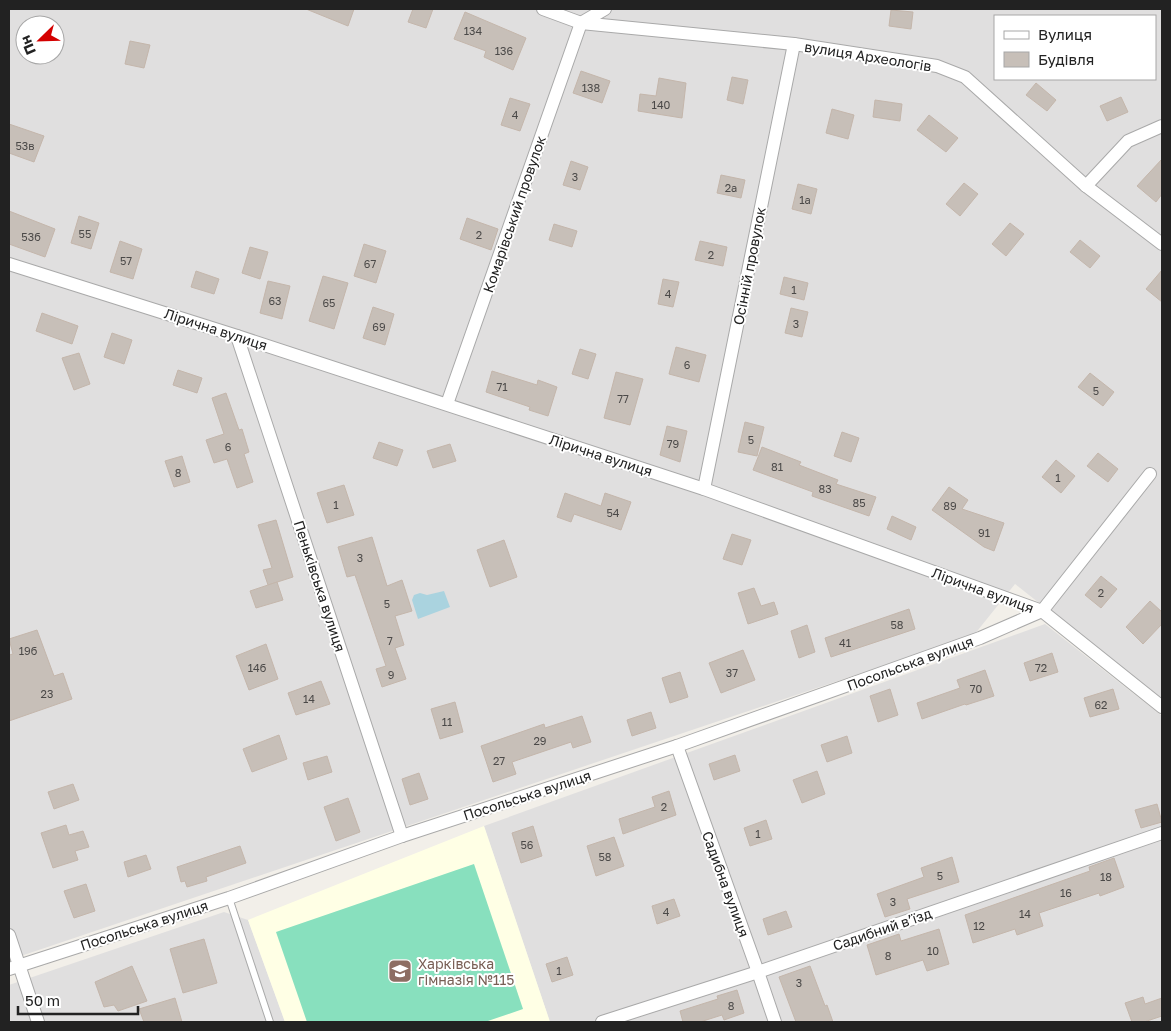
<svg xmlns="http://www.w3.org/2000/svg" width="1171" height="1031" viewBox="0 0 1171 1031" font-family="'Golos Text',sans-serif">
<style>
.residential{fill:#e0dfdf;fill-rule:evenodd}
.education{fill:#ffffe5}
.pitch{fill:#88e0be}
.water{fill:#aad3df}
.building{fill:#c7bfb8;stroke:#c4b6ab}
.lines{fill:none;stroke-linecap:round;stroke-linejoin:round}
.service-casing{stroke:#a9a9a9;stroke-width:8}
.minor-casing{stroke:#a9a9a9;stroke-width:14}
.service{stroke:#fff;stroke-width:6}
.minor{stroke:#fff;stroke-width:12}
.labels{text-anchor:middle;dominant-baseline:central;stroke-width:4;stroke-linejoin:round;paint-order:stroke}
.number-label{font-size:11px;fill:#4b4948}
.street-label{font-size:14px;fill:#222;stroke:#fff}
.education-label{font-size:14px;fill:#785e54;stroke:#fff;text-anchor:start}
</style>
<rect width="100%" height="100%" fill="#f2efe9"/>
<g class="residential">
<path d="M 9,9 L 1162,9 L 1162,700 L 1015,584 L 974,635 L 9,960 ZM 995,16 L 1155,16 L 1155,79 L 995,79 ZM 25,25 L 55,25 L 55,55 L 25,55 Z"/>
<polygon points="1045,624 1162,716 1162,1022 550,1022 484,826"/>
<polygon points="224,912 248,920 285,1022 9,1022 9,985"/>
</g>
<polygon class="education" points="484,826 550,1022 285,1022 248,920"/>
<polygon class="pitch" points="474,864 523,1009 485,1022 307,1022 276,932"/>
<polygon class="water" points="444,591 450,607 418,619 412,600 414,595 420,593 427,595"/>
<g class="building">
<polygon points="306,9 354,9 348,26"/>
<polygon points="413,9 433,9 426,28 408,22"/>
<polygon points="891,10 913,12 911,29 889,26"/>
<polygon points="465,12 526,38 513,70 484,57 486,51 454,39"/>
<polygon points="130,41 150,45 144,68 125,64"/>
<polygon points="581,71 610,81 602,103 573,93"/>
<polygon points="732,77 748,80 743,104 727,100"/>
<polygon points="659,78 686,83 682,118 638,111 640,94 656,96"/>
<polygon points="1036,83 1056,100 1047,111 1026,95"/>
<polygon points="1121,97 1128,112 1107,121 1100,106"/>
<polygon points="510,98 530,104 520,131 501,125"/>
<polygon points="875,100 902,104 900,121 873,117"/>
<polygon points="832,109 854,115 848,139 826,133"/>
<polygon points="929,115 958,138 946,152 917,130"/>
<polygon points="9,124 44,136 34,162 9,153"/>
<polygon points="1162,159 1162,194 1156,202 1137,186"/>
<polygon points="571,161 588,167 580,190 563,185"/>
<polygon points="721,175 745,180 741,198 717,193"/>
<polygon points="964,183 978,194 960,216 946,204"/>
<polygon points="798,184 817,189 811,214 792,209"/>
<polygon points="9,211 55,229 45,257 9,244"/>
<polygon points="79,216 99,223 91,249 71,243"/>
<polygon points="467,218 498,229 491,250 460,239"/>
<polygon points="1010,223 1024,234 1006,256 992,244"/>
<polygon points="554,224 577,231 572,247 549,240"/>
<polygon points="1080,240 1100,256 1090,268 1070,252"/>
<polygon points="120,241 142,249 133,279 110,272"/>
<polygon points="700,241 727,247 723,266 695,260"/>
<polygon points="364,244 386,251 376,283 354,276"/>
<polygon points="250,247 268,252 260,279 242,273"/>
<polygon points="1162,270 1162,302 1146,289"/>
<polygon points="196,271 219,279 214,294 191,287"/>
<polygon points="323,276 348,283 334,329 309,321"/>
<polygon points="784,277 808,283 804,300 780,294"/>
<polygon points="663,279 679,282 673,307 658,304"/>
<polygon points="268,281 290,286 282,319 260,313"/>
<polygon points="373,307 394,314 385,345 363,338"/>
<polygon points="791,308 808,312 802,337 785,333"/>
<polygon points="42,313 78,326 72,344 36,331"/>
<polygon points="112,333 132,340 124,364 104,357"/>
<polygon points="676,347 706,355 699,382 669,374"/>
<polygon points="580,349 596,354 588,379 572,374"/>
<polygon points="79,353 90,384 74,390 62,358"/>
<polygon points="178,370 202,378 197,393 173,385"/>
<polygon points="492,371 537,385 538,380 557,387 548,416 529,410 530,407 486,392"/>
<polygon points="616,372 643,379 630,425 604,418"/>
<polygon points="1090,373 1114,392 1103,406 1078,387"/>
<polygon points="226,393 239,430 242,429 249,452 244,454 253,482 237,488 227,459 214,463 206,440 224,434 212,398"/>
<polygon points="745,422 764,427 757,456 738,452"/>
<polygon points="667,426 687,431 680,462 660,455"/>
<polygon points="842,432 859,438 851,462 834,456"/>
<polygon points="379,442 403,450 397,466 373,458"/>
<polygon points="450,444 456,461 433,468 427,451"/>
<polygon points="762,447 801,462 799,465 838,480 836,484 876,497 869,516 812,496 813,492 753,470"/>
<polygon points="1098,453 1118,469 1108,482 1087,466"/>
<polygon points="182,456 190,482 174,487 165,461"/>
<polygon points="1056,460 1075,476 1061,493 1042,477"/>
<polygon points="344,485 354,515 327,523 317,493"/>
<polygon points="949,487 968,500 962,509 1004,523 994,551 984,547 932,510"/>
<polygon points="565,493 601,506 605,493 631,502 621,530 574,514 571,522 557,517"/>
<polygon points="892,516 916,527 911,540 887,529"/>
<polygon points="276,520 293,577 268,585 263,570 272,568 258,525"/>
<polygon points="732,534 751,540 742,565 723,559"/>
<polygon points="372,537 387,586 402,580 412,611 395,616 404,645 395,648 406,679 382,687 376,669 386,666 355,575 347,577 338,547"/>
<polygon points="504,540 517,577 490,587 477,550"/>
<polygon points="1101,576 1117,589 1101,608 1085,595"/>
<polygon points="277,582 283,600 256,608 250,591"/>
<polygon points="754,588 761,606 774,602 778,614 748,624 738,593"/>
<polygon points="1150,601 1162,612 1162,624 1143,644 1126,627"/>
<polygon points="909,609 915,629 831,657 825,638"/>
<polygon points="807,625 815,652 799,658 791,631"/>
<polygon points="37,630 54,676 63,673 72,699 9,721 9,655 13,654 9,639"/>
<polygon points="266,644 278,679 249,690 236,656"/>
<polygon points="743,650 755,680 721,693 709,663"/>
<polygon points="1052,653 1058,672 1030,681 1024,663"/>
<polygon points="985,670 994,696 966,705 965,704 922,719 917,703 960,688 957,680"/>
<polygon points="680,672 688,697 670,703 662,678"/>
<polygon points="321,681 330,704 296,715 288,693"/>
<polygon points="890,689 898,715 878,722 870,696"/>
<polygon points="1113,689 1119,709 1090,717 1084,698"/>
<polygon points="455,702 463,732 440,739 431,709"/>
<polygon points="651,712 656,728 632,736 627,720"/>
<polygon points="582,716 591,742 573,748 571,742 512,762 516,774 493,782 481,746 544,724 545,728"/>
<polygon points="279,735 287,759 252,772 243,749"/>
<polygon points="847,736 852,753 827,762 821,745"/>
<polygon points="735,755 740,771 714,780 709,764"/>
<polygon points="327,756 332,772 308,780 303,763"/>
<polygon points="817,771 825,794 802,803 793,780"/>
<polygon points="419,773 428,799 410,805 402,779"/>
<polygon points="73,784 79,800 54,809 48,792"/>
<polygon points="669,791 676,815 623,834 619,819 655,807 652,797"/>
<polygon points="348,798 360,832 336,841 324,807"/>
<polygon points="1157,804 1162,822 1141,828 1135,810"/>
<polygon points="766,820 772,839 750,846 744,828"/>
<polygon points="66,825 69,835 83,831 89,847 75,851 78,860 53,868 41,833"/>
<polygon points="533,826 542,856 521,863 512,833"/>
<polygon points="614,837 624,866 596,876 587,846"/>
<polygon points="240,846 246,863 206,877 207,881 187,887 185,881 181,882 177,867"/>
<polygon points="146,855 151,869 128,877 124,862"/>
<polygon points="952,857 959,882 907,899 910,909 885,917 877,894 924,877 921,868"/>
<polygon points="1114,858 1124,887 1100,896 1099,893 1039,913 1043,926 1017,935 1015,929 973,943 965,915 1090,871 1089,867"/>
<polygon points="86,884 95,911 74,918 64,891"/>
<polygon points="674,899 680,916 657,924 652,906"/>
<polygon points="786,911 792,927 768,935 763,919"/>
<polygon points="939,929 949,964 927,971 923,960 876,975 867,945 899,934 901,941"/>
<polygon points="204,939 217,983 183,993 170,949"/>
<polygon points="567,957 573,975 552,982 546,964"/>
<polygon points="132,966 147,1001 118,1011 114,1005 104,1007 95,982"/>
<polygon points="810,966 825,1006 827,1005 833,1022 796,1022 779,977"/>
<polygon points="737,990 744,1013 724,1020 722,1015 700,1022 683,1022 680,1011 718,999 717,996"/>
<polygon points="1143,997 1145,1004 1162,998 1162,1016 1144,1022 1132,1022 1125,1003"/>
<polygon points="175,998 182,1022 144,1022 139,1009"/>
</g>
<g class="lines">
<g class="service-casing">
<polyline id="service" points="229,898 270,1022"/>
</g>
<g class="minor-casing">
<g id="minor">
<polyline points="543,9 581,23 794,44 937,66 965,77 1086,186 1162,244"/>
<polyline points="1086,186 1128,141 1162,126"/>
<polyline points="9,264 237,336 704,489 1042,611 1162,707"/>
<polyline points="237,336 402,836"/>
<polyline points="447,404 581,23 605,9"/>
<polyline points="704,489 794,44"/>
<polyline points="677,746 758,972 775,1022"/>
<polyline points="9,935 38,1022"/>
<polyline points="9,969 229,898 402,836 677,746 980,638 1042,611 1150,474"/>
<polyline points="602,1022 758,972 1162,833"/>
</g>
</g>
<use href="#service" class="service"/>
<use href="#minor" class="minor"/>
</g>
<defs>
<g id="school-square" transform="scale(1.25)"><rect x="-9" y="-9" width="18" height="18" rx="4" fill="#8d6e63" stroke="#fff"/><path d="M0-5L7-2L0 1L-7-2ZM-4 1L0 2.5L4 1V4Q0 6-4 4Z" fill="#fff"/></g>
</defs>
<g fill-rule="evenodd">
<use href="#school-square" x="400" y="971"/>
</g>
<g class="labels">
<g class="number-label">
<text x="473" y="30">134</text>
<text x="504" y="50">136</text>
<text x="591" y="87">138</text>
<text x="661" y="104">140</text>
<text x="515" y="114">4</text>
<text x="25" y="145">53в</text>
<text x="575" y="176">3</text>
<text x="731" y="187">2а</text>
<text x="805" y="199">1а</text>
<text x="85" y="233">55</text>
<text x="479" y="234">2</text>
<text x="31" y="236">53б</text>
<text x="711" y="254">2</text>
<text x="126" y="260">57</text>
<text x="370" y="263">67</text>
<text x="794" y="289">1</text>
<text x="668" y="293">4</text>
<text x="275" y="300">63</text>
<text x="329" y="302">65</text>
<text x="796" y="323">3</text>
<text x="379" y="326">69</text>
<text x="687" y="364">6</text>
<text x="502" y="386">71</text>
<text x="1096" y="390">5</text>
<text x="623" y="398">77</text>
<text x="751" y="439">5</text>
<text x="673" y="443">79</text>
<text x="228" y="446">6</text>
<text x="777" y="466">81</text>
<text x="178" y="472">8</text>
<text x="1058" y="477">1</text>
<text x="825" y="488">83</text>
<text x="859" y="502">85</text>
<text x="336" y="504">1</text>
<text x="950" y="505">89</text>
<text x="613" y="512">54</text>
<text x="984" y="532">91</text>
<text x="360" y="557">3</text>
<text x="1101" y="592">2</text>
<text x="387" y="603">5</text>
<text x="897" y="624">58</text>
<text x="390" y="640">7</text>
<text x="845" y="642">41</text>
<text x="28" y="650">19б</text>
<text x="257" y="667">14б</text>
<text x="1041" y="667">72</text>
<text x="732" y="672">37</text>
<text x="391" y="674">9</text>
<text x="976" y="688">70</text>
<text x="47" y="693">23</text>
<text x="309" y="698">14</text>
<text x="1101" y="704">62</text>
<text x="447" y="721">11</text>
<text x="540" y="740">29</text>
<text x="499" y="760">27</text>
<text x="664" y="806">2</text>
<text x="758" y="833">1</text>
<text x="527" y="844">56</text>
<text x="605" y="856">58</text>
<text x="940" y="875">5</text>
<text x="1106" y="876">18</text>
<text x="1066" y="892">16</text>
<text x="893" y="901">3</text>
<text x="666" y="911">4</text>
<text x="1025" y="913">14</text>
<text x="979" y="925">12</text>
<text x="933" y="950">10</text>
<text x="888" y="955">8</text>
<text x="559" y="970">1</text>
<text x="799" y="982">3</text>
<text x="731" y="1005">8</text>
</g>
<g class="street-label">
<text transform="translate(868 56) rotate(9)">вулиця Археологів</text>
<text transform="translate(514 214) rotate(-71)">Комарівський провулок</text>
<text transform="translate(749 266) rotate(-79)">Осінній провулок</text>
<text transform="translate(216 329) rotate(18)">Лірична вулиця</text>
<text transform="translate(601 455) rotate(18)">Лірична вулиця</text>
<text transform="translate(320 586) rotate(72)">Пеньківська вулиця</text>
<text transform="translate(983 590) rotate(20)">Лірична вулиця</text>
<text transform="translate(910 663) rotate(-20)">Посольська вулиця</text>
<text transform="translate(527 795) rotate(-18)">Посольська вулиця</text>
<text transform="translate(726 884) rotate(70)">Садибна вулиця</text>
<text transform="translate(144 925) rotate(-18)">Посольська вулиця</text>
<text transform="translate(882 929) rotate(-19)">Садибний в’їзд</text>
</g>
<g class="education-label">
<text x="418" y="963">Харківська<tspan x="418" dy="16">гімназія №115</tspan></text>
</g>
</g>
<rect width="1171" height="1031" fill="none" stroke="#222222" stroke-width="20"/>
<rect x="994" y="15" width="162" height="65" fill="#ffffff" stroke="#a7a7a7"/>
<rect x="1004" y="31" width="25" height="8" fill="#ffffff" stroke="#a7a7a7"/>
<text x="1038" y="40" font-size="15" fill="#222222">Вулиця</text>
<rect x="1004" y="52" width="25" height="15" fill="#c7bfb8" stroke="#a7a7a7"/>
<text x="1038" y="65" font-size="15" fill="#222222">Будівля</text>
<g transform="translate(40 40) rotate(247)"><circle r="24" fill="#ffffff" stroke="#a7a7a7"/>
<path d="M0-4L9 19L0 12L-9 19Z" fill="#d40000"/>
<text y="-8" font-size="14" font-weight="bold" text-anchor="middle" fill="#222222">Пн</text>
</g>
<path d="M18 1006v8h120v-8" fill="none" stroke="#222222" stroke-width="2.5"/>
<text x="25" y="1006" font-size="15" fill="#222222" stroke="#ffffff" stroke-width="4" paint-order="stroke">50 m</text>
</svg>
